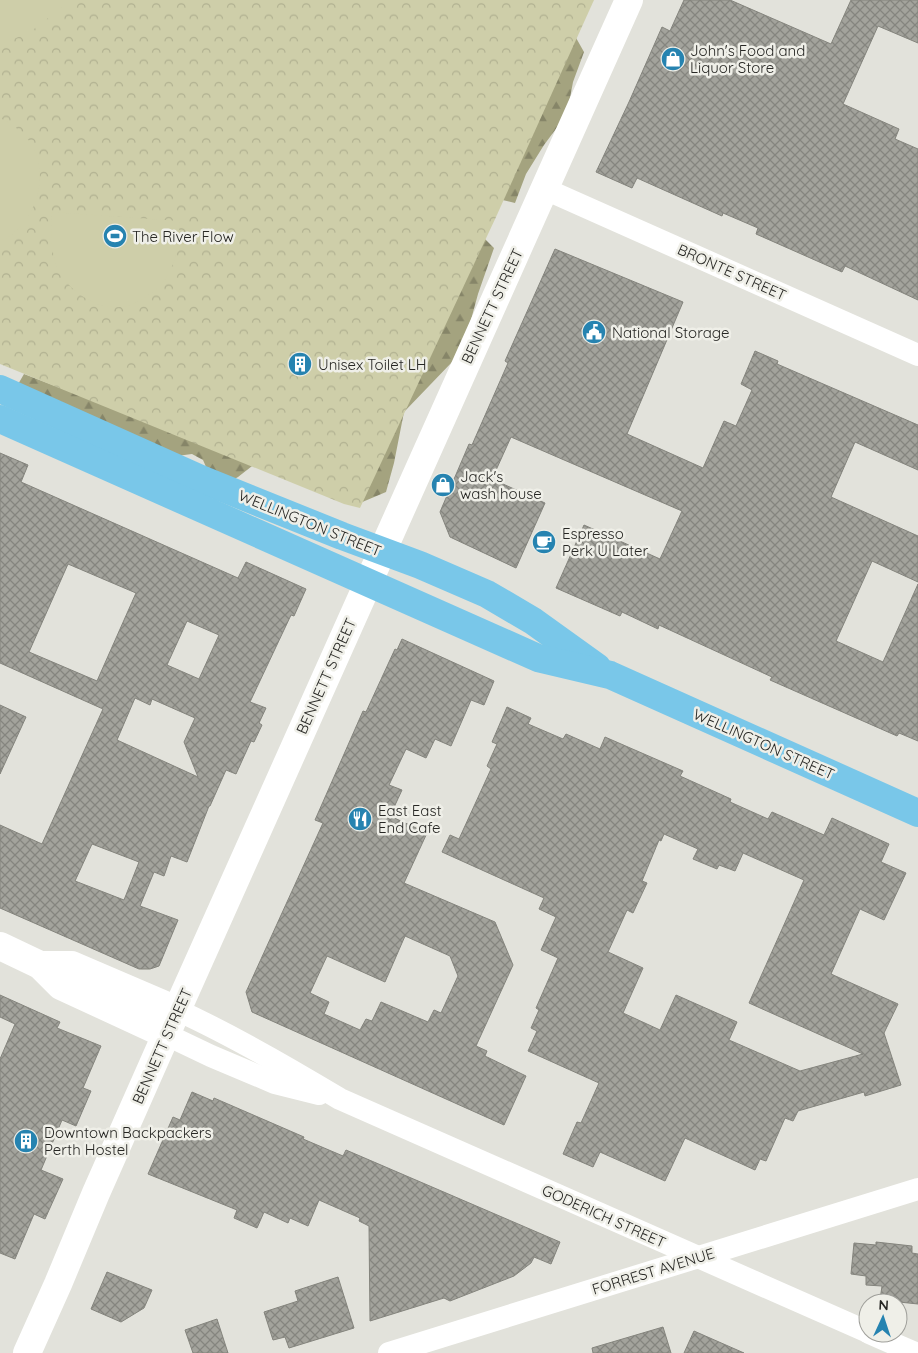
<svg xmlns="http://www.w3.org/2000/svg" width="918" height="1353" viewBox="0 0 918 1353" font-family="Quicksand,sans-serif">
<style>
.forest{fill:url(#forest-firs)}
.park{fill:url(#park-crowns)}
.pitch{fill:#cecea9}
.building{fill:url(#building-cross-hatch);stroke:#84847d;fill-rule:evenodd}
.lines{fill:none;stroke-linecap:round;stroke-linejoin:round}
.street{stroke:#fff;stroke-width:22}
.secondary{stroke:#fff;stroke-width:28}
.primary{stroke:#79c7e9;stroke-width:28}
.labels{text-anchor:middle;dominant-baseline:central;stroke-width:5;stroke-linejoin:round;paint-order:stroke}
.poi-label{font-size:15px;fill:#272724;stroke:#efefe8;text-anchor:start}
.street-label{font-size:15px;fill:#272724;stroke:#efefe8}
</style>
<defs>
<pattern id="forest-firs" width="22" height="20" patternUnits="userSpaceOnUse" patternTransform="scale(1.25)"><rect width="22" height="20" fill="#a4a37f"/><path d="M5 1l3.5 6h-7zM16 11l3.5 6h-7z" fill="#868568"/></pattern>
<pattern id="park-crowns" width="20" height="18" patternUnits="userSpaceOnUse" patternTransform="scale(1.25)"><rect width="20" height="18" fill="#cecea9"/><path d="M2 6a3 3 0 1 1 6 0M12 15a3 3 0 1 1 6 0" fill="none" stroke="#b1b191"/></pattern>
<pattern id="building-cross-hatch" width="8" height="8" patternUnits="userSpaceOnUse" patternTransform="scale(1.25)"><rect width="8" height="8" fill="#a3a39c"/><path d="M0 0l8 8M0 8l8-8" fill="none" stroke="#85857f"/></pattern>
</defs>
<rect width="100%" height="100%" fill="#e2e2db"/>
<g class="forest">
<polygon points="575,36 584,52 573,82 567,114 544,145 526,174 515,203 498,199"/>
<polygon points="481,235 494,248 478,294 469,327 454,360 404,412 394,463 386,492 360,503"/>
<polygon points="24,374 256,463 238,477 222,486 210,476 203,460 192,454 169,457 17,386"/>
</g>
<polygon class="park" points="0,0 594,0 496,217 360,508 344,504 0,364"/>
<g class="pitch">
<polygon points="0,0 71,0 29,33 0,44"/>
<path d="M 0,118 C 12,124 22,131 30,142 C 52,174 35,227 0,241 Z"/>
<path d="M 51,212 L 180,221 C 178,238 178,257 169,273 C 165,282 156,290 148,295 C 144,298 140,301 135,303 C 110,315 80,300 64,279 C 49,260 52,235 51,212 Z"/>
</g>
<g class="building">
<polygon points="684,0 730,0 831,44 851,0 918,0 918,43 878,26 843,104 899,129 895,139 918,149 918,300 845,266 842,272 756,234 758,228 723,213 722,216 637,178 632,188 596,172 629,102 662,27 670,31"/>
<polygon points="555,249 683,302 627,434 703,468 724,421 736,426 752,390 741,384 755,351 778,361 777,364 918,425 918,470 855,442 831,497 918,536 918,582 872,561 836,641 883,662 918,584 918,741 899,733 897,736 770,680 772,677 659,625 658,629 622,612 620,616 556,588 584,525 660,559 682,511 511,437 492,479 545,503 516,568 450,537 440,512 469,444 472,445 508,363 505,361"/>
<path d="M 0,453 L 28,465 L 21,482 L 238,578 L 246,562 L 306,589 L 294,616 L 291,615 L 250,702 L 266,708 L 259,723 L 262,725 L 254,742 L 251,741 L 236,774 L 226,770 L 210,806 L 209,806 L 187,862 L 171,856 L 164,876 L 154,872 L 140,906 L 178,920 L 159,966 L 150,969 L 139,969 L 0,908 L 0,825 L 42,844 L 103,709 L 0,663 ZM 68,564 L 136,593 L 97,681 L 29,652 ZM 187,621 L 219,635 L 199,679 L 167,665 ZM 135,698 L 150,705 L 152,699 L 195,718 L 184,742 L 198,777 L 117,740 ZM 92,844 L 139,862 L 124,900 L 75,881 Z"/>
<path d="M 402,639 L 494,681 L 484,705 L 471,700 L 451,746 L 435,739 L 426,758 L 406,749 L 389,785 L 402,790 L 390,816 L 427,833 L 404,883 L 495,922 L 513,965 L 476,1046 L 487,1051 L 485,1056 L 526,1076 L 504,1125 L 252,1012 L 246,992 L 323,823 L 315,820 L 363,711 L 366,712 L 395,649 L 397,650 ZM 405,936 L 450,956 L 458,976 L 441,1013 L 434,1010 L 428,1022 L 381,1002 L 372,1021 L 366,1019 L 360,1030 L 324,1014 L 329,1002 L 310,993 L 327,956 L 385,982 Z"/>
<polygon points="0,705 26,717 0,774"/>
<path d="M 507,707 L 531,718 L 528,724 L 563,739 L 566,734 L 600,749 L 605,737 L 683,771 L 680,776 L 731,799 L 730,802 L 768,819 L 772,812 L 824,835 L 832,818 L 889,844 L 881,862 L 906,873 L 884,920 L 860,909 L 831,974 L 898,1004 L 884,1033 L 901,1085 L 865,1096 L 864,1092 L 798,1111 L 793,1121 L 785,1118 L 766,1161 L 760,1159 L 755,1170 L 685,1138 L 665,1181 L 600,1152 L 593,1167 L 563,1154 L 577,1122 L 581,1123 L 599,1083 L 528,1051 L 537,1031 L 531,1028 L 539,1010 L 536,1008 L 558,958 L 541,950 L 556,917 L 539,909 L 544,898 L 442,852 L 450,835 L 459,839 L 491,769 L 487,766 L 497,744 L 492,742 ZM 664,834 L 698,849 L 693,859 L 717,869 L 719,865 L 735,871 L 743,853 L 804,880 L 749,1003 L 863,1054 L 800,1071 L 729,1040 L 737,1022 L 676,995 L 660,1030 L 623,1013 L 643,968 L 608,952 L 627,910 L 633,913 L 647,883 L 642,881 L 659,840 L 661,841 Z"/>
<polygon points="0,995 60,1022 57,1028 101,1046 83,1088 91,1091 76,1126 62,1120 41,1170 63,1179 45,1219 34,1214 15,1259 0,1253 0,1059 15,1024 0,1017"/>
<polygon points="192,1092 213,1101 214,1098 304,1137 303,1139 343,1156 346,1150 560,1242 551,1264 534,1257 531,1263 514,1276 450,1301 444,1298 370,1321 369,1226 359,1221 360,1218 319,1200 308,1226 290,1218 288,1223 264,1212 257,1228 234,1218 237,1210 148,1174 173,1117 180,1120"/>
<polygon points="876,1242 912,1246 912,1253 918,1254 918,1304 880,1300 882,1286 866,1285 866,1276 851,1274 854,1243 876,1245"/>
<polygon points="107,1272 152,1290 144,1308 121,1322 91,1309"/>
<polygon points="338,1277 354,1328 289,1348 285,1337 273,1340 264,1312 298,1301 295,1291"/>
<polygon points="217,1319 228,1353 193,1353 185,1330"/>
<polygon points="663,1327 671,1353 593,1353 592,1348"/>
<polygon points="694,1331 744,1353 684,1353"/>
</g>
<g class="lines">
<g class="street">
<polyline points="545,189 918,355"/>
<path d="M 177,1010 C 234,1036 287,1067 340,1099 L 868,1332"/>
<polyline points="167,1035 211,1056 275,1083 319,1094"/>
<polyline points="869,1333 915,1353"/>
<polyline points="389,1353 918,1189"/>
</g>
<g class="secondary">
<polyline points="0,946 40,965 61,986 167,1035"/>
<polyline points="40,965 72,965 177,1010"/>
<polyline points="27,1353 58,1284 96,1193 177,1010 629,0"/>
</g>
<g class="primary">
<polyline points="0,389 203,480 342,536 420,565 487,594 533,621 597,667"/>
<polyline points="0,419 538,658 610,675 918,813"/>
</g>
</g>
<defs>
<g id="shop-disc" transform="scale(1.25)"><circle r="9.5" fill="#2683b0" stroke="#efefe8"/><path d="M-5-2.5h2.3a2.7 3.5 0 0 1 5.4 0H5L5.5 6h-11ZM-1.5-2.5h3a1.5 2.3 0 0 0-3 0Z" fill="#fff"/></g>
<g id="stadium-disc" transform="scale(1.25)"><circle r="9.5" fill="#2683b0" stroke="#efefe8"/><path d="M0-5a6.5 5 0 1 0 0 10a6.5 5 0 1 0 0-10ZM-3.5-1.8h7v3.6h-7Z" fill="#fff"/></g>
<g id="civic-disc" transform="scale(1.25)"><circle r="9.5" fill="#2683b0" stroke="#efefe8"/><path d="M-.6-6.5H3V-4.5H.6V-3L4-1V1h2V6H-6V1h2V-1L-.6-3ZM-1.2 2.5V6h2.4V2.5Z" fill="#fff"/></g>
<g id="building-disc" transform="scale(1.25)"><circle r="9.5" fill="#2683b0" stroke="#efefe8"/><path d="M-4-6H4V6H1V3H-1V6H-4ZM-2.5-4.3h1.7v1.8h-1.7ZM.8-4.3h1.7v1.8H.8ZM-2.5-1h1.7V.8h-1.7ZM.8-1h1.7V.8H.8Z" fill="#fff"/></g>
<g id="cafe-disc" transform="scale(1.25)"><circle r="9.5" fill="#2683b0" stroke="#efefe8"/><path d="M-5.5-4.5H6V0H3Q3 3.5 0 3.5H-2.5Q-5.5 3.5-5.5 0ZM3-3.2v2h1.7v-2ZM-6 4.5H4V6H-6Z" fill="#fff"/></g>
<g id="restaurant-disc" transform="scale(1.25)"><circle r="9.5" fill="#2683b0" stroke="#efefe8"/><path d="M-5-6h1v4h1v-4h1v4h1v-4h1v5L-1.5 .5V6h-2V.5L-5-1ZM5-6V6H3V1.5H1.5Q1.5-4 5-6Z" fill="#fff"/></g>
</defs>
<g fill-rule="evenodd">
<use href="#shop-disc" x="673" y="59"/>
<use href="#stadium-disc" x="115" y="236"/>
<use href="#civic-disc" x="594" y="332"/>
<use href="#building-disc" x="300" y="364"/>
<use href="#shop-disc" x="443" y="485"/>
<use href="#cafe-disc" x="544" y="542"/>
<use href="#restaurant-disc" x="360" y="819"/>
<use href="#building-disc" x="26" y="1141"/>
</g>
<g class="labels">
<g class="poi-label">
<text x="690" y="50">John's Food and<tspan x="690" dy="17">Liquor Store</tspan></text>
<text x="132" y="236">The River Flow</text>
<text x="612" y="332">National Storage</text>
<text x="318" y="364">Unisex Toilet LH</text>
<text x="460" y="476">Jack's<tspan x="460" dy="17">wash house</tspan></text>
<text x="562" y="533">Espresso<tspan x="562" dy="17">Perk U Later</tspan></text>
<text x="378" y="810">East East<tspan x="378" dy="17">End Cafe</tspan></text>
<text x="44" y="1132">Downtown Backpackers<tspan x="44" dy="17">Perth Hostel</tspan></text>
</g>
<g class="street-label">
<text transform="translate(732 272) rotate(24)">BRONTE STREET</text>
<text transform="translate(492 306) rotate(-65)">BENNETT STREET</text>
<text transform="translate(310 523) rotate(22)">WELLINGTON STREET</text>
<text transform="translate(326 676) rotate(-66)">BENNETT STREET</text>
<text transform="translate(764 744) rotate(24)">WELLINGTON STREET</text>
<text transform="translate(162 1046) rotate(-66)">BENNETT STREET</text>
<text transform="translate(604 1216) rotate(24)">GODERICH STREET</text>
<text transform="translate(653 1271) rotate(-17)">FORREST AVENUE</text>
</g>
</g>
<g transform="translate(883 1318) rotate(3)"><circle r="24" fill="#efefe8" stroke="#9f9f9a"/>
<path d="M0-4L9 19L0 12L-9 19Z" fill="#2683b0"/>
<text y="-8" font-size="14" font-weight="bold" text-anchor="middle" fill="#272724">N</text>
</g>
</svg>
